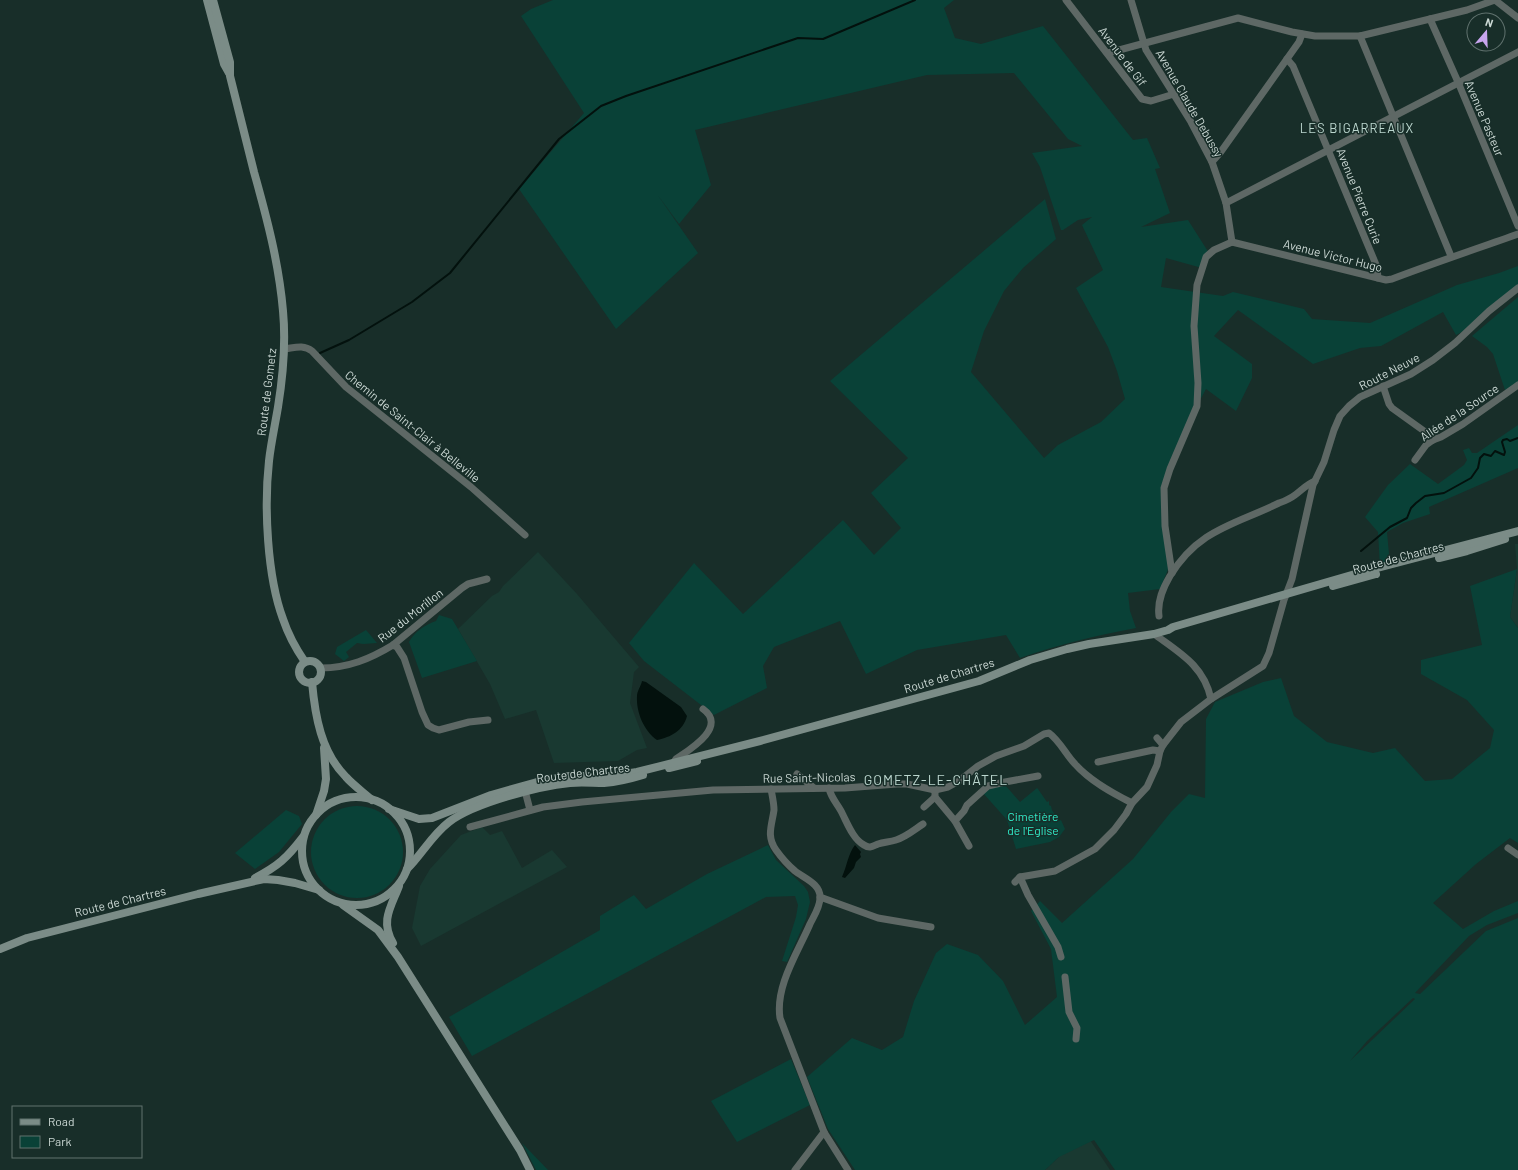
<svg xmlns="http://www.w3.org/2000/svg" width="1518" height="1170" viewBox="0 0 1518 1170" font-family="Barlow,sans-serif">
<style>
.built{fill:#193931}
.green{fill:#094137;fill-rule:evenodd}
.water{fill:#03110d}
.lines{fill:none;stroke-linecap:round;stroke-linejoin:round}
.stream{stroke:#03110d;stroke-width:2}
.street{stroke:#5e6865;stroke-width:7}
.secondary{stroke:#7b8c87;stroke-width:8}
.labels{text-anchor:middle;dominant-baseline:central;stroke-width:3;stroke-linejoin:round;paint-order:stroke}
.street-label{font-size:12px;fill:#ccd9d5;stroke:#182e29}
.park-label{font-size:12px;fill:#2fedca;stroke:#182e29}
.neighbourhood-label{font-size:13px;letter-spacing:1px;fill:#bcd7cf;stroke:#182e29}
.quarter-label{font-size:14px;letter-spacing:1px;fill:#bcd7cf;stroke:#182e29}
</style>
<rect width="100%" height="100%" fill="#182e29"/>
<g class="built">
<polygon points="1515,544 1518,544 1518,628 1510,617 1517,569"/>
<polygon points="538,552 577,594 639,667 634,672 630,703 647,748 637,750 618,761 554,763 536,710 505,719 490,684 458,629 492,596 499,592 503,586"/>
<polygon points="482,827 490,835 502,831 522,868 552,850 567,867 421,946 412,928 420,886 430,869 461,835"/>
<polygon points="1090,1140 1110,1170 1045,1170 1059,1157 1055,1152"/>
</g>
<g class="green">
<path d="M 553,0 L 954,0 L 944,8 L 955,38 L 981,44 L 1043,26 L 1133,140 L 1147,138 L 1160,168 L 1155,169 L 1170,213 L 1141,227 L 1188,220 L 1209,253 L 1202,268 L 1166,258 L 1161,287 L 1223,296 L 1233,292 L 1304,309 L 1312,319 L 1370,323 L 1457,285 L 1499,273 L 1518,266 L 1518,285 L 1466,330 L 1456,335 L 1443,312 L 1381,346 L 1360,348 L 1313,364 L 1238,310 L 1214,336 L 1252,364 L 1252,378 L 1236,411 L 1206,389 L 1182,434 L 1162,488 L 1169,567 L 1160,589 L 1128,593 L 1130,611 L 1136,628 C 1095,636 1060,644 1020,658 L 1006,635 L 917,650 L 866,674 L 840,621 L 774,647 L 763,666 L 767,688 L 714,715 L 644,661 L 629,643 L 694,563 L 743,614 L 843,520 L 874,555 L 901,528 L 871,493 L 908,458 L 830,381 L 1045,199 L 1056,239 L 1023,268 L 1004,291 L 984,331 L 971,372 L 1044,458 L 1058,445 L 1101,422 L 1125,399 L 1117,371 L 1108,347 L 1076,288 L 1103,270 L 1082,225 L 1092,217 L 1078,220 L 1063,230 L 1061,230 L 1040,167 L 1032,153 L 1082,146 L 1068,139 L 1014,73 L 927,75 L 695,130 L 711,185 L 679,224 L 657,194 L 698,253 L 616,329 L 519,189 L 584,113 L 521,16 L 531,9 Z"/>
<polygon points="1518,297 1518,385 1505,390 1493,354 1487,347 1472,336"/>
<polygon points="1518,425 1518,468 1429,507 1430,514 1403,523 1387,532 1390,565 1380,567 1378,532 1365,517 1388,485 1410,464 1438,484 1464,465 1467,460 1463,450 1469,448 1472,453 1477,453"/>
<path d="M 1517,569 L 1510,617 L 1518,628 L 1518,843 L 1510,838 L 1476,864 L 1433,903 L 1463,929 L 1494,911 L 1518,901 L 1518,913 L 1487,925 L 1469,936 L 1415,993 L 1420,994 L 1486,931 L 1518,918 L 1518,1170 L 1115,1170 L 1094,1140 L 1059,1157 L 1045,1170 L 855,1170 L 828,1129 L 807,1077 L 852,1038 L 882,1050 L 903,1037 L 914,1001 L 936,953 L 947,944 L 978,955 L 1003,981 L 1025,1025 L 1057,997 L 1051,949 L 1031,911 L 1040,901 L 1062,923 L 1133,859 L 1171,812 L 1189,794 L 1205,798 L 1206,719 L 1215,702 L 1263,682 L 1281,678 L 1294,716 L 1327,742 L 1373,753 L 1395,748 L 1425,781 L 1452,779 L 1490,748 L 1494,730 L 1467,700 L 1421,674 L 1421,660 L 1482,645 L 1470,586 ZM 1413,998 L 1415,999 L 1350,1061 L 1367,1041 Z"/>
<path d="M 439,615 L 452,619 L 477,661 L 422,678 L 409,642 C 415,631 425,625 436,621 Z"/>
<polygon points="366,630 377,643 363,644 357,643 346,652 349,657 344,661 335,654 337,647"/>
<polygon points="1005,785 1020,802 1037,788 1038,789 1047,802 1049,801 1049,805 1051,806 1052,810 1059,821 1061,820 1065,829 1059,837 1050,842 1016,849 1007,820 983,793 994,787"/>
<circle cx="357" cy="852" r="46"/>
<polygon points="286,810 299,816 302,824 279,852 255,869 235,853"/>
<polygon points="768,845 776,860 804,886 808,892 810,902 806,919 787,962 782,961 796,917 798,905 795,896 766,897 472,1056 449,1017 600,930 600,916 634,895 646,909 707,874"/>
<polygon points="791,1059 810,1105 737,1142 711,1101"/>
<polygon points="522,1143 548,1170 536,1170"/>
</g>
<g class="water">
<path d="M 642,681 L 646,682 L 681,707 L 687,716 C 683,731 671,737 657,740 C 644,731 636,712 637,696 C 637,691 641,686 642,681 Z"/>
<path d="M 855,845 L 861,852 L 860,854 L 861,857 L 856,862 L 854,868 L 845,878 L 842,877 C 847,866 848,854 855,845 Z"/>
</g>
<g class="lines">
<g class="stream">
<polyline points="320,353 349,340 412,302 450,273 559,139 601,106 626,96 798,38 823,39 915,0"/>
<polyline points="1361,551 1390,527 1407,518 1411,508 1416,503 1425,496 1444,493 1471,478 1478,468 1480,458 1484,454 1491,456 1495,451 1504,455 1505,452 1502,442 1503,440 1507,439 1510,441 1518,438"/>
</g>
<g class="street">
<polyline points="1066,0 1142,99 1151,101 1174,94"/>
<polyline points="1131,0 1146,50 1191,122 1212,162 1226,203 1232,242"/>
<polyline points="1495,0 1518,18"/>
<polyline points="1430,19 1458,82 1518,226"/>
<polyline points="1360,36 1451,256"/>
<polyline points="1108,53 1238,18 1292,32 1315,36 1360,36 1467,10 1495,0"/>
<polyline points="1287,59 1293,66 1377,267 1378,278"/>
<polyline points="1212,162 1220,153 1299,42 1302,34"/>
<polyline points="1226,203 1518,52"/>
<path d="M 1232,242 L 1386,280 L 1392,279 C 1434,263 1476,249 1518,234"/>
<path d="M 284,349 C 294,348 303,344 312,351 L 346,387 L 471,487 L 525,535"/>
<polyline points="1383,386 1389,404 1392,408 1424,431 1433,440"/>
<polyline points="1415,460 1426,445 1433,440 1441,437 1463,424 1518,385"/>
<polyline points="1172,573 1165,526 1164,488 1170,469 1197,406 1198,383 1194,326 1197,285 1206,257 1214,250 1232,242"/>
<path d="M 1159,616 C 1157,601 1163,588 1170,576 C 1199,529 1234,525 1279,503 C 1285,501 1291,498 1295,495 C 1302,490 1307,484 1315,481"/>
<path d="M 1154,634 C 1180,653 1204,666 1211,699"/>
<polyline points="393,645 397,647 404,658 422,712 428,725 433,728 439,730 469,722 488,720"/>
<path d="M 321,668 C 348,668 370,659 393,645 L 462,588 L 468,584 L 487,579"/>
<polyline points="1157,738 1163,745"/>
<polyline points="1098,762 1153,750 1160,751"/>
<path d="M 675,766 L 674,762 L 676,759 C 689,750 728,727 703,709"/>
<polyline points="797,774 814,788"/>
<polyline points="524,787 530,810"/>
<path d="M 829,788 C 831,799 839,805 843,815 C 848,825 854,840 864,845 C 870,849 873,846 878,844 C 884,842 890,842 896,840 C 906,837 914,830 923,824"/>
<path d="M 771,789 C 772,795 774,803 774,810 C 772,825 766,836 776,850 C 781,857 788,865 795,871 C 804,878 821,884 820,898 C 820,907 814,916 810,924 C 798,952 775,986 780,1018 L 824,1132 L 848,1170"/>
<polyline points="935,790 935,797 955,821 969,846"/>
<polyline points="924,807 935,797"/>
<polyline points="955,821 964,811 967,805 988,786 1005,782 1038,776"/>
<path d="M 470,827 L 543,807 L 582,802 L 713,790 L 845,788 L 897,784 L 907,784 L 935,790 L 948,787 L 959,781 L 978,766 L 996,756 L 1024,746 L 1044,734 L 1049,733 C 1060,741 1066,755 1075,764 C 1090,781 1112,793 1132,803"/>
<polyline points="1508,848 1518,855"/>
<polyline points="1020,877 1028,895 1058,947 1061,957"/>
<polyline points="1015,882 1020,877 1055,871 1095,849 1114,830 1126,814 1132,803 1147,787 1157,765 1160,751 1163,745 1181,722 1211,699 1263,666 1269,653 1284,600 1292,579 1313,485 1324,462 1334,430 1340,416 1349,406 1360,397 1411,374 1433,360 1455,343 1489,311 1518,288"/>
<polyline points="820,897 878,918 931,927"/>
<polyline points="1065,977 1069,1012 1077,1028 1076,1039"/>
<polyline points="795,1170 824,1132"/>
</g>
<g class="secondary">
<polyline points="207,0 224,64 229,73"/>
<path d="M 213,0 L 230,62 L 230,76 C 238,108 246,140 254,172 C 267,218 279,264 283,311 C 286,343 283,376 278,407 C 275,425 271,443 269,461 C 264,506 267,576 283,619 C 288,634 296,649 305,662"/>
<polyline points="1439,558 1467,551 1505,539"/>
<polyline points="1333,586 1376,574"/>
<circle cx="310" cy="672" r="11"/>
<path d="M 312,682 C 315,716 321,752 346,777 C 353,785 363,792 372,800"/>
<polyline points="669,768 697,761"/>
<circle cx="356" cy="851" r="54"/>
<polyline points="389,809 419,819 432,818 491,795 548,779 569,776 611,776 637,772 760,741 979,681 1030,660 1067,649 1089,644 1154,634 1168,630 1173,627 1362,572 1518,531"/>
<polyline points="316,815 324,791 326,779 324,748"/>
<path d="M 407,869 C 422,854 432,835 449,822 C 474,803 539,786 570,783 C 581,782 593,783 604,783 C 617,782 630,779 643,775"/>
<path d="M 255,878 C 278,866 287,858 303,837"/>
<polyline points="343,905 378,930 398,957 520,1150 530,1170"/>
<path d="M 393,943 C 380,921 391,907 399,886"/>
<polyline points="0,949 27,938 66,928 198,894 264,879 278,880 295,883 319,890"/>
</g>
</g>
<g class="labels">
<g class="street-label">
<text transform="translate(1123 56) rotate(53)">Avenue de Gif</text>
<text transform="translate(1190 103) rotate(60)">Avenue Claude Debussy</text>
<text transform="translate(1485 118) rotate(67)">Avenue Pasteur</text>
<text transform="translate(1360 196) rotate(68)">Avenue Pierre Curie</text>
<text transform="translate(1333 255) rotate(14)">Avenue Victor Hugo</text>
<text transform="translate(1389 371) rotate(-27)">Route Neuve</text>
<text transform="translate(266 392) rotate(-83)">Route de Gometz</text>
<text transform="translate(1459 412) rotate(-34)">Allée de la Source</text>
<text transform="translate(413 426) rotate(39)">Chemin de Saint-Clair à Belleville</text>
<text transform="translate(1398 557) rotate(-15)">Route de Chartres</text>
<text transform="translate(410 615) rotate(-38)">Rue du Morillon</text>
<text transform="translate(949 675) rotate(-17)">Route de Chartres</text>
<text transform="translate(583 772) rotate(-7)">Route de Chartres</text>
<text transform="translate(809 777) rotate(-1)">Rue Saint-Nicolas</text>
<text transform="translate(120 901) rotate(-14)">Route de Chartres</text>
</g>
<g class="park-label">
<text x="1033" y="816">Cimetière<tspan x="1033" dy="14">de l'Eglise</tspan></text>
</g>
<g class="neighbourhood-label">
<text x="1357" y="128">LES BIGARREAUX</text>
</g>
<g class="quarter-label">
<text x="936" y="779">GOMETZ-LE-CHÂTEL</text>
</g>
</g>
<rect x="12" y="1106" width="130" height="52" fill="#182e29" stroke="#60726e"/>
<rect x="20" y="1119" width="20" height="6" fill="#7b8c87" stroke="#60726e"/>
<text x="48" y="1126" font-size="12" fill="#ccd9d5">Road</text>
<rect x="20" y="1136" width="20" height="12" fill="#094137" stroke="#60726e"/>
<text x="48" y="1146" font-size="12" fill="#ccd9d5">Park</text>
<g transform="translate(1486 32) rotate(19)"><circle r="19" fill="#182e29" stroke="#60726e"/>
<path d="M0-3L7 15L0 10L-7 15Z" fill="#c8a5ee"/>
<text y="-6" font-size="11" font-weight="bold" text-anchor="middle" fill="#ccd9d5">N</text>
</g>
</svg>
